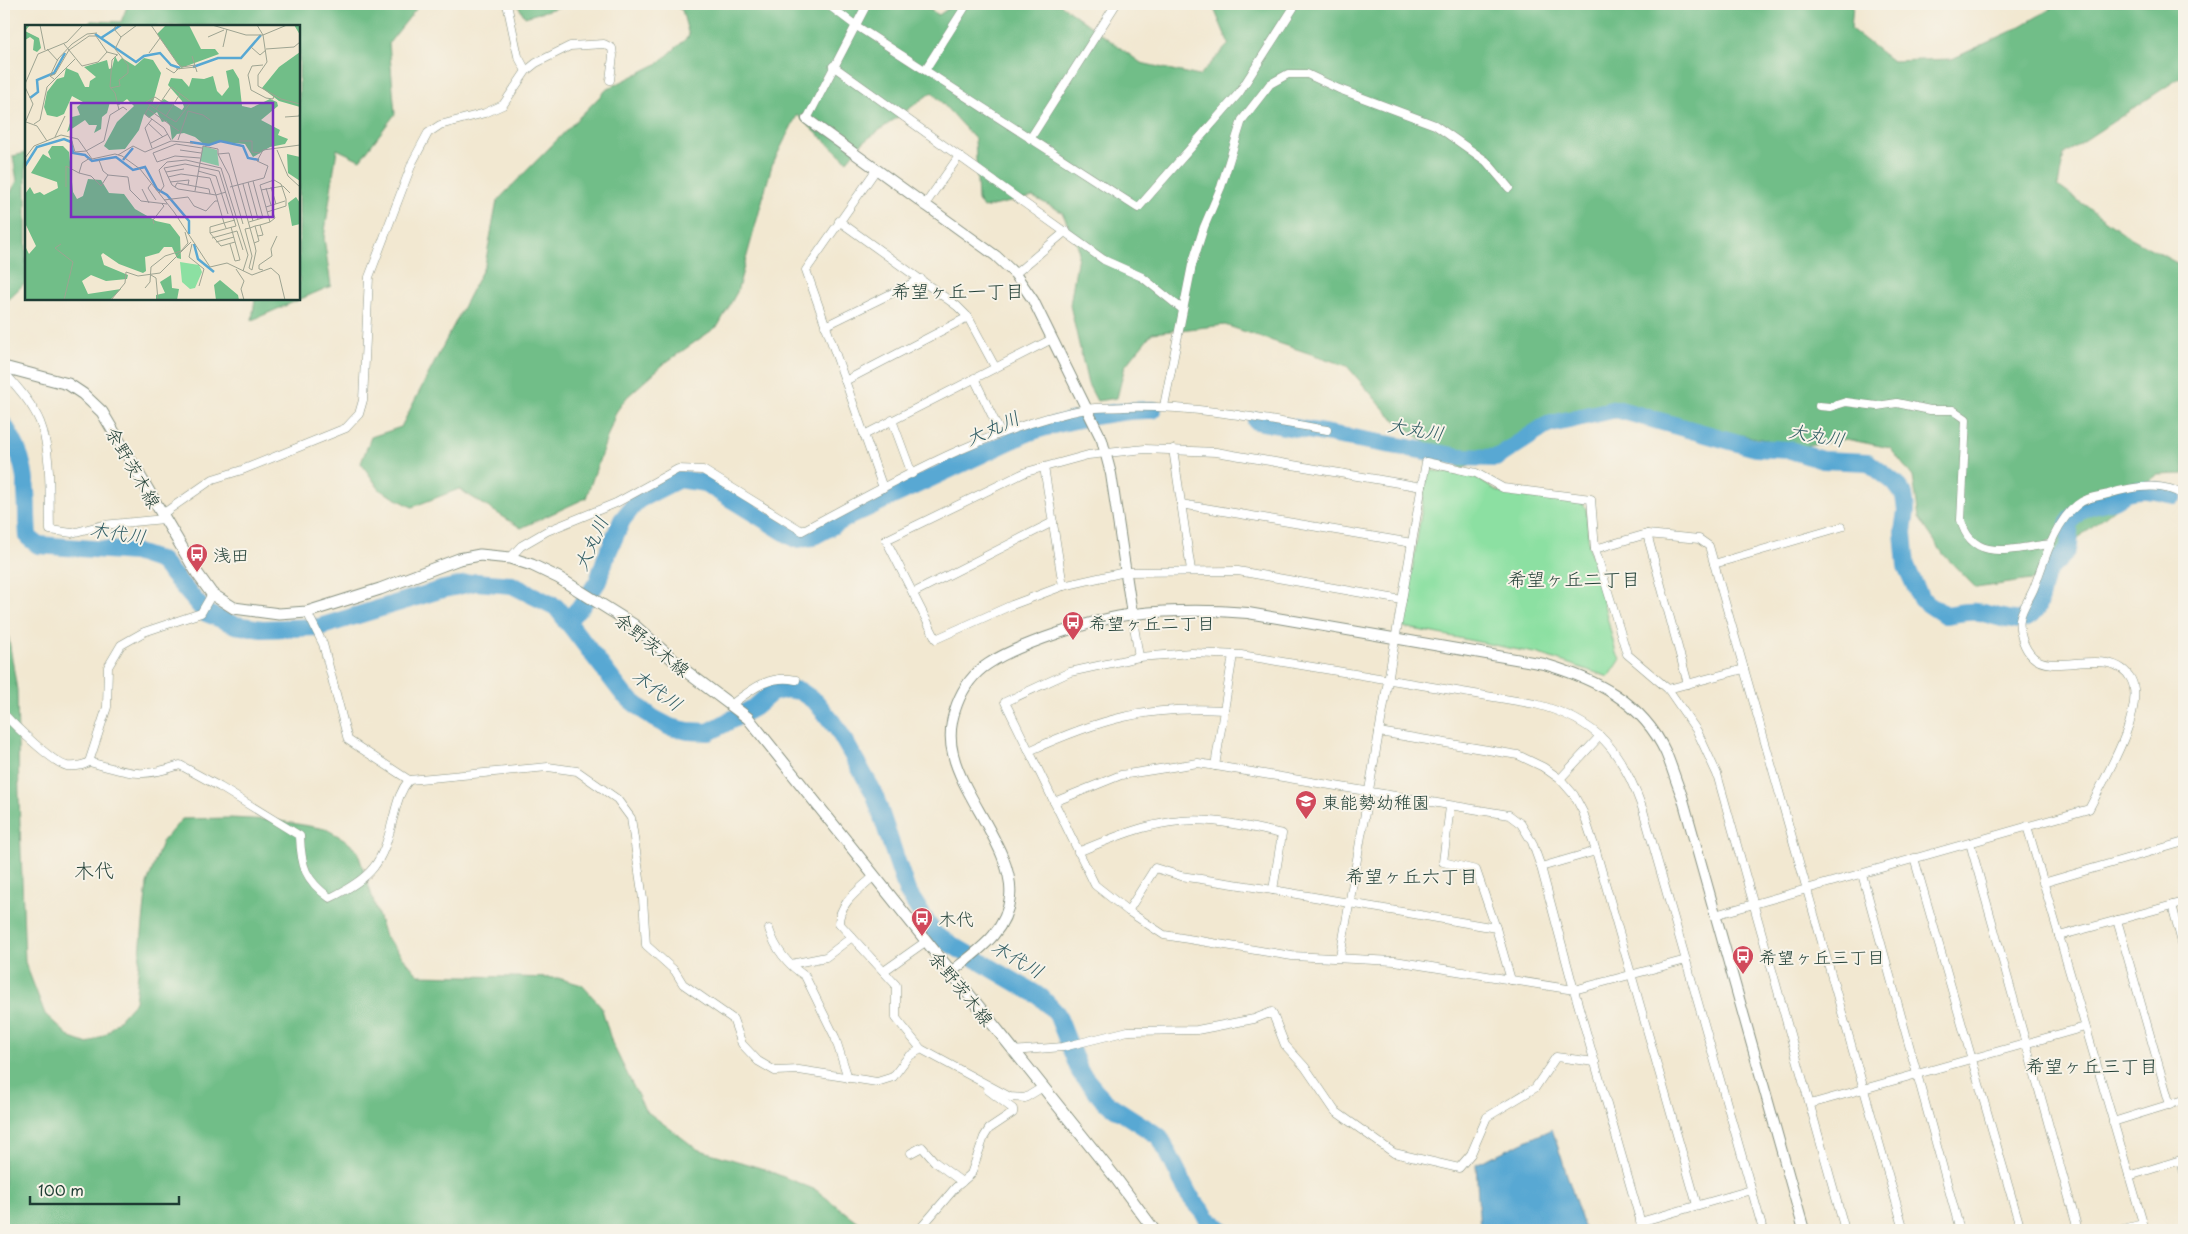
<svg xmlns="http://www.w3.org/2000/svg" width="2188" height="1234" viewBox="0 0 2188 1234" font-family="'Playpen Sans','Klee One',sans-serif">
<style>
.green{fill:#8ce0a2;stroke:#568e6b}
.forest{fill:#71be88;stroke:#487e5e}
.water{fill:#58a8d3;stroke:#3c7284}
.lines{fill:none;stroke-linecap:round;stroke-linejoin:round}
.river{stroke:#58a8d3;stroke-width:18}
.minor-casing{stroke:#889282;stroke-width:9}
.tertiary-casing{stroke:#889282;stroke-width:12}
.secondary-casing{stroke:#889282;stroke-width:13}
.minor{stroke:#fff;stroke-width:8}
.tertiary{stroke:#fff;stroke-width:10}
.secondary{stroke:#fff;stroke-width:11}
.labels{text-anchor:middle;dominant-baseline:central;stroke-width:4;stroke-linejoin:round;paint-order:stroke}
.street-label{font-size:18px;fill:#1f3d34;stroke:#f7f3e8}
.poi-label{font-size:18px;fill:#1f3d34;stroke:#f7f3e8;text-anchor:start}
.neighbourhood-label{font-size:19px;fill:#1f3d34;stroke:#f7f3e8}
.water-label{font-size:19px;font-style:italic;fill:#305d64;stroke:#f7f3e8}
.quarter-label{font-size:20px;fill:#1f3d34;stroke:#f7f3e8}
.inset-river{fill:none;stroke:#58a8d3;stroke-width:2.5}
.inset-road{fill:none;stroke:#9ea492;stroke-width:1}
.view{fill:#7b2cbf;fill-opacity:0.15;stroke:#7b2cbf;stroke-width:2.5}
.inset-edge{fill:none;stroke:#1f3d34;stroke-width:2.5}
</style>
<rect width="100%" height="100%" fill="#f7f3e8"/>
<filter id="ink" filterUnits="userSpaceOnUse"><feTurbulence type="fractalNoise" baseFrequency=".02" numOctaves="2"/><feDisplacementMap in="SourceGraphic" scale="10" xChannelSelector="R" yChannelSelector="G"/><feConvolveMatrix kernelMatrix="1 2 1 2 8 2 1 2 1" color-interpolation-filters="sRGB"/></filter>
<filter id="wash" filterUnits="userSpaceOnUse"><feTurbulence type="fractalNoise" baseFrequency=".0096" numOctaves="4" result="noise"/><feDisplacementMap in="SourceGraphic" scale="20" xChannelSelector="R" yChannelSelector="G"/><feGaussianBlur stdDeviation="1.12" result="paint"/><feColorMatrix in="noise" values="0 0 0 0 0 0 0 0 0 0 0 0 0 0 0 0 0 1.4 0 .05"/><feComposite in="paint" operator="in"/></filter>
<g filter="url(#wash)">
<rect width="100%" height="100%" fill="#f2e8d1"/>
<polygon class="green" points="1428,470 1474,476 1496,491 1507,494 1582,503 1586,508 1589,545 1616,653 1621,659 1609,677 1539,654 1403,627"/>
<g class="forest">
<polygon points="128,4 420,4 389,43 395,114 360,160 337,149 324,238 331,286 252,320 255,299 299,299 299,26 87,26 91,21 121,22"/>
<polygon points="517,4 569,4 525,17"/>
<polygon points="670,4 920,4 939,15 954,4 1060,4 1141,63 1199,76 1229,44 1212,4 1853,4 1851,29 1892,61 1952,59 2014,30 2059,4 2184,4 2184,75 2064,154 2058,186 2128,236 2184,267 2184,474 2157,475 2084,533 2037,579 1976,588 1944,555 1919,518 1913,477 1890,448 1846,439 1802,447 1695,426 1628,417 1582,420 1462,469 1390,416 1347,366 1225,325 1152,333 1125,366 1117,398 1097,401 1088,384 1070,305 1079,249 1062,212 1033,197 983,208 978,200 975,139 932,92 862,143 847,161 797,115 772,165 737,292 718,326 665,363 627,397 616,412 586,498 521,528 459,489 412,507 380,490 361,463 371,437 401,427 485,265 497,201 607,89 659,63 689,36 682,10"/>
<polygon points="26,153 26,282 4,303 4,204 17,181 13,156"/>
<polygon points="4,609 17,690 19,798 25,962 45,1014 71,1038 88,1044 107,1033 135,1002 147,884 162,842 182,819 229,818 274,820 326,829 344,839 357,850 385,936 418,975 558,978 582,985 601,1006 612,1043 645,1110 697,1149 764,1169 816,1190 868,1230 4,1230"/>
</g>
<polygon class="water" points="1552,1129 1585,1230 1480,1230 1476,1164"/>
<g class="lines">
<g class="river">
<path d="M 1256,421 L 1460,457 L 1496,458 L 1547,425 L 1616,409 L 1756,448 L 1790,450 L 1822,460 L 1868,462 L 1895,483 L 1904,495 L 1906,511 L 1903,532 L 1906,566 L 1921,599 L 1945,615 C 1955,614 1966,611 1976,612 C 1994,613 2021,630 2035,611 C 2042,600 2041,585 2047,574 C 2061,550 2074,561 2068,524 C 2082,505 2088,506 2110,501 C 2117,500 2121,494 2127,492 C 2142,487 2159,492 2174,495"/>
<path d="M 4,425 C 31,465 25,492 28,537 L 38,545 L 134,552 L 161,561 L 206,613 L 235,625 L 262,629 L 319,627 L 440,590 L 476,582 L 512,585 L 556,607 L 624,695 L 653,718 L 670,727 L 688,731 L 709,732 L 755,707 L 771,693 L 785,689 L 800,691 L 816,702 L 837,728 L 874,793 L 907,891 L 935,935 L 1041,997 L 1057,1014 L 1080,1072 L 1104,1101 L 1160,1137 L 1189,1195 L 1208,1219 L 1222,1230"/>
<path d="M 566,622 L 583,604 L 598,581 L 606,557 L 622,520 L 638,500 L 679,479 L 705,483 L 796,539 L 812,537 L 850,516 L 1027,433 C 1059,422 1120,409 1153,410"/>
</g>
</g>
</g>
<g filter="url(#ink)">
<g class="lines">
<g class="minor-casing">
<g id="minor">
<polyline points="507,4 518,56 526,71"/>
<polyline points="827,4 855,25 1138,208 1239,93 1296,4"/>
<polyline points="833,66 1104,260 1142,277 1182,309"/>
<polyline points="925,70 967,4"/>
<polyline points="807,119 867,4"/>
<polyline points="1030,139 1116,4"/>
<polyline points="876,170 806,270 883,488"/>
<polyline points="924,206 959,156"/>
<polyline points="839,221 957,306 968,317 995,367"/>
<polyline points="1015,274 1066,231"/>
<polyline points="825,326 921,279"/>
<path d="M 4,372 C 17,387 32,403 40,422 C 52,452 49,497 50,530 L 72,533 L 103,525 L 164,519"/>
<polyline points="974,378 1000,432"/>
<polyline points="845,381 968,317"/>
<polyline points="1164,406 1192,265 1204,227 1221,187 1242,120 1270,84 1288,74 1307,74 1339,89 1435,125 1486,161 1509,188"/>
<path d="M 1819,406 L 1830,407 L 1846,402 L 1877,406 L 1897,403 L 1930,410 L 1953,410 L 1966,419 L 1961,520 C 1972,565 2017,547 2051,544"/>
<polyline points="892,420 912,474"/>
<polyline points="864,435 1052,339"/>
<polyline points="1173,449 1191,570"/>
<polyline points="1044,467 1063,586"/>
<polyline points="1181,504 1412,543"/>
<polyline points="161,515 213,479 242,470 346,428 359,414 363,400 369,277 413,161 428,133 440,125 485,113 503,105 526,71 536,63 570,46 604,44 612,48 613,56 610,80"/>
<polyline points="1647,534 1688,684"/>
<polyline points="1595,549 1627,654 1668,689 1697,731 1717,774 1845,1230"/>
<path d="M 510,558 L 521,546 L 547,531 L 616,503 L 678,469 L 703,470 L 802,531 C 892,483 985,428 1086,409 C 1098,407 1112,408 1124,407 C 1193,405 1259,418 1327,430"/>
<polyline points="1714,564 1841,527"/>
<polyline points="913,593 1053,522"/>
<path d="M 212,594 L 201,613 L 144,632 L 121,645 L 108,667 L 107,707 L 89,762 C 129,773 140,779 180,765 L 220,787 L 300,836 C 301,866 305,880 330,898 C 373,877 382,864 393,819 C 397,804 399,792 409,780"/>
<polyline points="1402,600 1238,571 1125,572 1063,586 1012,605 936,639 886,540 1026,472 1088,455 1145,449 1216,452 1422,487"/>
<polyline points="307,612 323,644 348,740 409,780 548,767 577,771 617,799 631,818 643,899 646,945 675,971 683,984 733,1019 742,1044 758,1061 775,1071 799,1070 877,1082 893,1077 908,1057 921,1049 1010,1097 1025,1098 1043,1087"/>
<polyline points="1132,614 1139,657"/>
<polyline points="1668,689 1744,669"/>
<path d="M 732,704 C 752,689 770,674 796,680"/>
<path d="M 4,714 C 14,725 53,763 67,766 C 75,767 82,766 89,762"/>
<polyline points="1379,732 1518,755 1543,767 1560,779 1574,795 1583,812 1596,851 1697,1205"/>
<path d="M 1029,751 C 1100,719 1145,706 1224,710"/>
<polyline points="1215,766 1233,655"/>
<polyline points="1560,779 1600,736"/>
<polyline points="1054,802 1121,775 1198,763 1509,815 1521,824 1532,842 1541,867 1574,990 1686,960"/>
<polyline points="1450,807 1443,862 1476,870 1496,928"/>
<polyline points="2027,826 2145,1230"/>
<polyline points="1970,843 2078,1230"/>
<path d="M 1078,852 C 1121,834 1164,816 1211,821 C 1235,823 1259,829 1282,834 L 1273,890 L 1181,876 L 1155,868 L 1128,911"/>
<polyline points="1914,858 2021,1230"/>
<polyline points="1541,867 1596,851"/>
<polyline points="1862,874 1960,1230"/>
<path d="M 873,877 C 859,890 839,903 839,923 L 896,985 L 896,1018 L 921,1049"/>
<polyline points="2043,883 2184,842"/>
<polyline points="1273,890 1496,928 1511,980"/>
<polyline points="2172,905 2184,950"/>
<path d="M 1715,915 L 2089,809 C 2103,781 2147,709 2131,679 C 2112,644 2053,677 2033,657 C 2024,649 2018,631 2020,619 C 2022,608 2030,598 2034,588 C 2044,562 2054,523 2077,505 C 2087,497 2097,497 2108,494 C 2131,487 2164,481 2184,496"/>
<polyline points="2117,920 2170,1105"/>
<path d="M 769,929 C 775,948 788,965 805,976 L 835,1037 L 848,1078"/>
<polyline points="2059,936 2184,902"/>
<polyline points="1340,957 1426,462 1476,473 1503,488 1591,499 1595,549 1647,534 1699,539 1709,546 1904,1230"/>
<polyline points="791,964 826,957 852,937"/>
<polyline points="884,971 925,942"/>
<polyline points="1012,1051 1063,1047 1128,1031 1197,1030 1254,1019 1272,1012 1285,1045 1305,1067 1335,1111 1394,1153 1459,1168 1471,1154 1487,1117 1535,1088 1556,1057 1595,1062"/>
<polyline points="1810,1104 2085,1027"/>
<polyline points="2113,1122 2184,1100"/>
<polyline points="911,1153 922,1147 935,1162 962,1182"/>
<polyline points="2181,1160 2184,1173"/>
<polyline points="2129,1176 2184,1159"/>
<polyline points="1640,1222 1751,1190"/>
<polyline points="919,1230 955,1188 971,1174 984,1137 989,1129 1013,1113 1013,1109 988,1090"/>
<path d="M 1643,1230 L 1574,990 L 1395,961 L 1292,956 L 1164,935 L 1128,911 L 1095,885 L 1005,702 L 1070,672 L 1139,657 L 1191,653 L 1241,655 L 1535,704 C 1598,720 1622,751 1643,810 L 1763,1230"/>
<polyline points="2119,1230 2143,1224"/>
</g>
</g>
<g class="tertiary-casing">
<g id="tertiary">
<polyline points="807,119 996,256 1015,274 1033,300 1102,440 1111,474 1132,614"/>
<path d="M 951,972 C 977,951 1006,934 1010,897 C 1015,853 963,798 953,754 C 945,723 960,682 988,664 C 1018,644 1098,618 1134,614 C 1172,610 1210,610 1248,613 L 1544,664 C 1595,679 1642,701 1666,753 C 1672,767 1676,782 1682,796 L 1804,1230"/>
</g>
</g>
<g class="secondary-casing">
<polyline id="secondary" points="4,367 68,384 83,394 102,412 197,573 212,594 234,608 279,614 307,612 380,589 459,559 480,555 510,558 532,565 559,578 634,625 687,672 748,718 1115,1177 1154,1230"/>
</g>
<use href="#minor" class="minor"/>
<use href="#tertiary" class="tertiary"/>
<use href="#secondary" class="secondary"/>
</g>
</g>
<defs>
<g id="bus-pin" transform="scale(1.125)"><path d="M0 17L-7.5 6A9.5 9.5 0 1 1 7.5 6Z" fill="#d1495b" stroke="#f7f3e8"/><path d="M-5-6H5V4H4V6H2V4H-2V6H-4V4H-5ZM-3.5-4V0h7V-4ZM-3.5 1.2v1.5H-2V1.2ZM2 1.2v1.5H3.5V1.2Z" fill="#fff"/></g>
<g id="school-pin" transform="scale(1.125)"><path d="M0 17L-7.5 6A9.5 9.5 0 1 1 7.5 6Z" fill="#d1495b" stroke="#f7f3e8"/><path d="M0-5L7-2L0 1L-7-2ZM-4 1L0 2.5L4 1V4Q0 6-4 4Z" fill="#fff"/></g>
</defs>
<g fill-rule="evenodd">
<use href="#bus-pin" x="197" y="554"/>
<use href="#bus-pin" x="1073" y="622"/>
<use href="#school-pin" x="1306" y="801"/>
<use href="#bus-pin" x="922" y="918"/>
<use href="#bus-pin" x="1743" y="956"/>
</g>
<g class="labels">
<g class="street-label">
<text transform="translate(134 467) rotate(60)">余野茨木線</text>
<text transform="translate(653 644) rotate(39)">余野茨木線</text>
<text transform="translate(962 988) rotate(51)">余野茨木線</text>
</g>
<g class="poi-label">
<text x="213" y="554">浅田</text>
<text x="1089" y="622">希望ヶ丘二丁目</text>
<text x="1322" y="801">東能勢幼稚園</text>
<text x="938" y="918">木代</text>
<text x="1759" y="956">希望ヶ丘三丁目</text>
</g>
<g class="neighbourhood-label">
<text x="958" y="290">希望ヶ丘一丁目</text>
<text x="1574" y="578">希望ヶ丘二丁目</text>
<text x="1412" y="875">希望ヶ丘六丁目</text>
<text x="2092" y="1065">希望ヶ丘三丁目</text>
</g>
<g class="water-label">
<text transform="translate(992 427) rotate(-24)">大丸川</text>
<text transform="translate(1416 428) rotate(10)">大丸川</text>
<text transform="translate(1817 434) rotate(10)">大丸川</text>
<text transform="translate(118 532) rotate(8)">木代川</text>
<text transform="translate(590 543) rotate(-66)">大丸川</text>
<text transform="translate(658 689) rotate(36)">木代川</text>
<text transform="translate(1018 958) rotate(30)">木代川</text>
</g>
<g class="quarter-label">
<text x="94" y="870">木代</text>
</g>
</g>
<g transform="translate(25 25)">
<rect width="275" height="275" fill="#f2e8d1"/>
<path d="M 178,121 L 192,125 L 194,141 L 175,136 ZM 155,237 L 174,240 L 177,247 L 170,263 L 165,264 L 157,257 Z" fill="#8ce0a2"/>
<path d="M 0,0 L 5,0 L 0,6 L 14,13 L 16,23 L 12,27 L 8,25 L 9,15 L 5,12 L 0,15 ZM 141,0 L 164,0 L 176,24 L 190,24 L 194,29 L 156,43 L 132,9 ZM 269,0 L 275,0 L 275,82 L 254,76 L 237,63 L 254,42 L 275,27 L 275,10 ZM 90,31 L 93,37 L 97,33 L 110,41 L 119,33 L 128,35 L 136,48 L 128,77 L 133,79 L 139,74 L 157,85 L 159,82 L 157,76 L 143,60 L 146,53 L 157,54 L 164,62 L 167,53 L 179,54 L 188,51 L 192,66 L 197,71 L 204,62 L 201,46 L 208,44 L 214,54 L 217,81 L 226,83 L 245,74 L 252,77 L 253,81 L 236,95 L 255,105 L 253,110 L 263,114 L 260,119 L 245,122 L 228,132 L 220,119 L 196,117 L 181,121 L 170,112 L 159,108 L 152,109 L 147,115 L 145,101 L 141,96 L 137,97 L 132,87 L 124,93 L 119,89 L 114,105 L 100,124 L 84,125 L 79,121 L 92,97 L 109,81 L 102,74 L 94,80 L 85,77 L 82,88 L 77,92 L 76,104 L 69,108 L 72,100 L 64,100 L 60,95 L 42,107 L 47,92 L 55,90 L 52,82 L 58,77 L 47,71 L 39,89 L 32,92 L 22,90 L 19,82 L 22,67 L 32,54 L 39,52 L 41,43 L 53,48 L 60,62 L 64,62 L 65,56 L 71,52 L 59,42 L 82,35 L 84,44 L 87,43 ZM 27,121 L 38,121 L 44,127 L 48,167 L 52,174 L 58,171 L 63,154 L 76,155 L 84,168 L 99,169 L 110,184 L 131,196 L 145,199 L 155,212 L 156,234 L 152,233 L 147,222 L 139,222 L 134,228 L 120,232 L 121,246 L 118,248 L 94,239 L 78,228 L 76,230 L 79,240 L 103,250 L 102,254 L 81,256 L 66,250 L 57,256 L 63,269 L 96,264 L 85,275 L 0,275 L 0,221 L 4,229 L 11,221 L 0,198 L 0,169 L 5,162 L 9,169 L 15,167 L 19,170 L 33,163 L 32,157 L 6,148 L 18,129 L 26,134 L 23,127 ZM 262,129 L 275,132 L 275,156 L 263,148 ZM 271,172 L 275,178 L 275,199 L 267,201 L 263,178 ZM 146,250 L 147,263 L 154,264 L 152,275 L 131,275 L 131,270 L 140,268 L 135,257 ZM 195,255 L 213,270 L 214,275 L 191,275 L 189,260 Z" fill="#71be88"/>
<path class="inset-river" d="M 70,9 L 111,37 L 119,31 L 135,28 L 146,40 L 155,43M 76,13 L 96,0M 168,42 L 193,33 L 216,33 L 236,10M 5,73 L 13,67 L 12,55 L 29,48 L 40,28M 165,117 L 184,120 L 195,116 L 218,121 L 223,133 L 234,135M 98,135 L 108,123M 0,141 L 12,122 L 39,114 L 46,117 L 48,128 L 60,130 L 67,136 L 91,132 L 108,145 L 120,142 L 132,164 L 142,170 L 164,196 L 164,209M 169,219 L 173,234 L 189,247"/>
<path class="inset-road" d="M 15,0 L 20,25M 91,0 L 89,4 L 96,12M 126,0 L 153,39 L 157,42 L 170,40M 187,0 L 221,10 L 238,10 L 242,37 L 233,50 L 233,61 L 256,74 L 275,79M 232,0 L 238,10 L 262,0M 71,11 L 82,27 L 93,30M 183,12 L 199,5M 39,19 L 57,41 L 73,37 L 82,27M 198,22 L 202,4M 226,22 L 235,30 L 241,25M 22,24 L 33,36M 241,24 L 269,22 L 275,17M 124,28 L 135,13M 92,30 L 87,35 L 85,62 L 90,68 L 94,85M 167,31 L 172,47M 238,40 L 227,41 L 223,50 L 226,65 L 241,73 L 248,74 L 249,70M 141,43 L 149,48 L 153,44M 151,44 L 171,42M 25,51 L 33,34 L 47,19 L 62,9 L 72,8M 29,54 L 25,51 L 30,49 L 44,25 L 64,11 L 71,11M 0,59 L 13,29 L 42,17 L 58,0M 0,62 L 8,79 L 0,98M 85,63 L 95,61 L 94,55 L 103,48 L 103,40 L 90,24 L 96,12 L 112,0M 128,74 L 120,89 L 139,103 L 146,115M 123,84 L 154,106M 131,84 L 146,62 L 166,77 L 151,97 L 141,91 L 131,84 L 125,80 L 121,77 L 130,72 L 136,76M 141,91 L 155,69M 260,92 L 274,91 L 275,86M 127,94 L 120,103 L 127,123M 1,97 L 12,101 L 22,116M 123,98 L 138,112M 9,99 L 15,95 L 22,62 L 50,34M 30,112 L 40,91M 46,113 L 50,127 L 61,126M 153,115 L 163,86 L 178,90 L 185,95M 214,116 L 227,116 L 227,127 L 235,128M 126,118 L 143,109M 155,125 L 176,128M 252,125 L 263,151 L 275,162M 61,126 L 79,116 L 85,90 L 98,82 L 102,85M 193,129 L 204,150 L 218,199M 93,130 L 108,121 L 120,127 L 146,116 L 168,118M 0,133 L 9,121 L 36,110 L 53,114 L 67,134 L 90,129 L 97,131 L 115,144 L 149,187 L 185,242 L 202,238 L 227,250 L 246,243 L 254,250 L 260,275M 65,133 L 57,138 L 54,148 L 66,151 L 76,161 L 83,150M 175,133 L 150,131 L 132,137 L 128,128 L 151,119 L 177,123M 74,135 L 78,146 L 83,150 L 103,152 L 105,165 L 116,176 L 142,179M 173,146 L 191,151 L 203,189M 141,147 L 159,144M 143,152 L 156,149 L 185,153 L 191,170 L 201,167M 228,156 L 238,193M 145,157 L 164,155 L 163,160 L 152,158 L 150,162M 223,157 L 233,194M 126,159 L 123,163 L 131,175M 218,159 L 228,196M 163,160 L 184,164 L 185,169M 235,160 L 249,155 L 256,159 L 261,174 L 261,181 L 242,187M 235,160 L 245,197M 41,162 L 41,141 L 54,148M 205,162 L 239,153 L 243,141 L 232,136 L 238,125 L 275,120M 246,162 L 251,179M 241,163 L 246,180M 117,164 L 124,178M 236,165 L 258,161 L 265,168M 170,166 L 178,121 L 193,124 L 193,129 L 204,128 L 225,203 L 230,221 L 231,226 L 227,245 L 224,243 L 227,231 L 220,204 L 225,203 L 230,201 L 235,200 L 245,197 L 250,193 L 247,185M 134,168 L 139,161 L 134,145 L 142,137 L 161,135 L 196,143 L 223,230 L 218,246M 139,175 L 163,172 L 169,181 L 181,186 L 190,176 L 193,176M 241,182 L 260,176M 224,197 L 244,191M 129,199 L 128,195 L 139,181 L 137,179M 201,203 L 199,198 L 210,195M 185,208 L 211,201M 233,211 L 238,210 L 235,200M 187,213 L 212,206 L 218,225M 191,217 L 209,212M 210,217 L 196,221 L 185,208 L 185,202 L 199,198 L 191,170 L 153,164 L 147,160 L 139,143 L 160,139 L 194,146 L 211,201M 229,218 L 234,216 L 230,201M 36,219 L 30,223 L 48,237 L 39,275M 167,219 L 164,232 L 179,244 L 174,261M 205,219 L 210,236 L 215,235 L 206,202M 211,244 L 219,256 L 216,264 L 219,275M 238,245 L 234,244 L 234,240 L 247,231 L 246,224 L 252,211M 126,250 L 131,253 L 133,275M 120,263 L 125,257 L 126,242 L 140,231 L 156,226 L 163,218 L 160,207M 86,275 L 100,258 L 101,247 L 113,251 L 135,248 L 166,217"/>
<path class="view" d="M 46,78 L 248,78 L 248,192 L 46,192 Z"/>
<rect width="275" height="275" class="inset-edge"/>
</g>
<rect width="2188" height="1234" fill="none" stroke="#f7f3e8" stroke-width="20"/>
<path d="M30 1196v8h149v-8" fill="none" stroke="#1f3d34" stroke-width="2.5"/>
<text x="38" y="1196" font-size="15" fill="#1f3d34" stroke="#f7f3e8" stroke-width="4" paint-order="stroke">100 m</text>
</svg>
